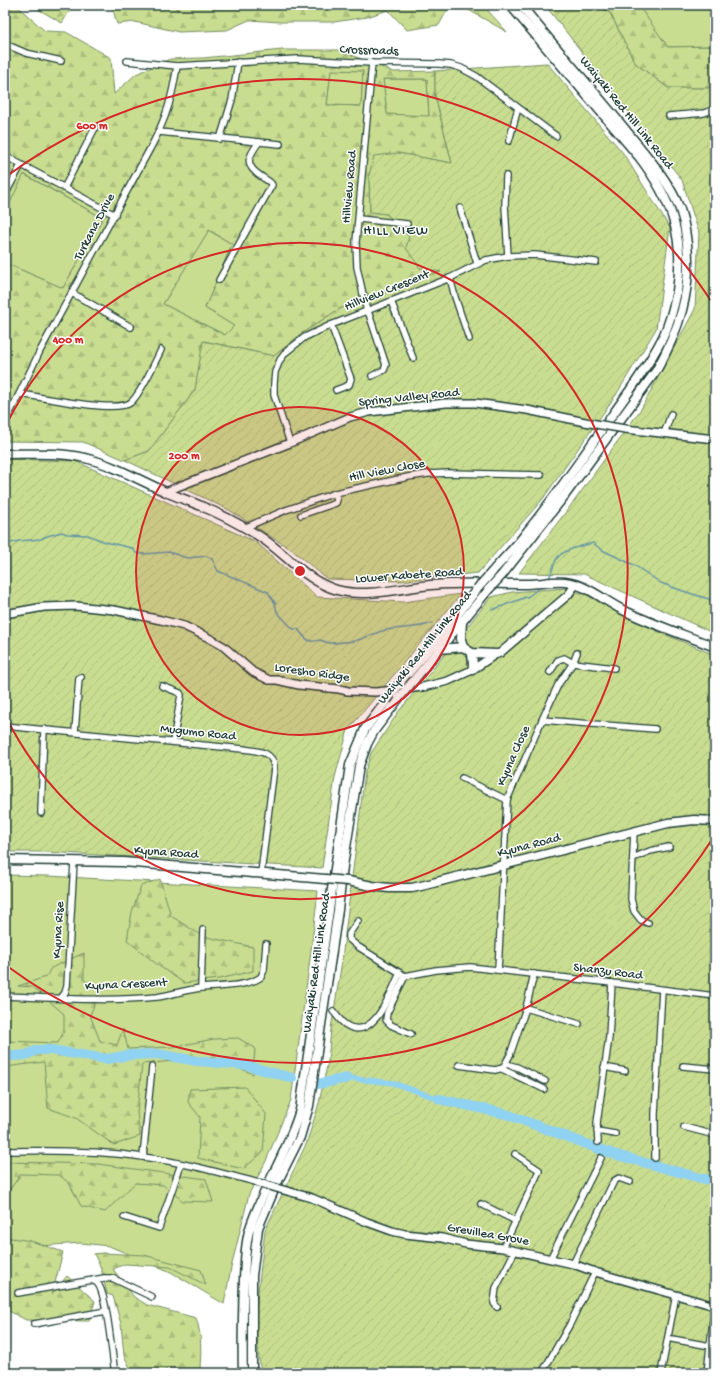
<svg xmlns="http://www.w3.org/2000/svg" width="720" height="1378" viewBox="0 0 720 1378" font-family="'Gochi Hand',sans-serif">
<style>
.green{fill:#c9dd91;stroke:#748d62}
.forest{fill:url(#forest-firs);stroke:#748d62;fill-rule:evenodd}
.garden{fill:url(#garden-furrows);stroke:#748d62}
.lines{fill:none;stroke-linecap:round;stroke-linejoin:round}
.stream{stroke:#6396a5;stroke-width:1.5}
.canal{stroke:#90d2f1;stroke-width:5.5}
.river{stroke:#90d2f1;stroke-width:10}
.minor-casing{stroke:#1f3d34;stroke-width:8}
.tertiary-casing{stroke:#1f3d34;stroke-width:10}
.secondary-casing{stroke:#1f3d34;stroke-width:11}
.minor{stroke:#fff;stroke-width:5.5}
.tertiary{stroke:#fff;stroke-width:7}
.secondary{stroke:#fff;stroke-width:8}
.tertiary-bridge-casing{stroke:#1f3d34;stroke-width:10;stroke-linecap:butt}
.secondary-bridge-casing{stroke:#1f3d34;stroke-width:11;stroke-linecap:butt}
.tertiary-bridge{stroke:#fff;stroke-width:7}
.secondary-bridge{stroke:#fff;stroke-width:8}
.ring{fill:none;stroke:#d62828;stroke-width:2}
.labels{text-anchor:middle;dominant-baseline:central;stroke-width:3;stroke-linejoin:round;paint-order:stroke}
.street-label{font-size:13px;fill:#1f3d34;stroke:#fff}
.neighbourhood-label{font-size:14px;letter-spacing:1px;fill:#1f3d34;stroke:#fff}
.centre{fill:#d62828;stroke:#fff;stroke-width:2}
.ring-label{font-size:12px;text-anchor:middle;font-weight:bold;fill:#d62828;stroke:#fff;stroke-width:3;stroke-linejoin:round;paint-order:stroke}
</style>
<defs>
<pattern id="forest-firs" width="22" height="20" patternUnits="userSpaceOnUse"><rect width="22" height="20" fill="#c9dd91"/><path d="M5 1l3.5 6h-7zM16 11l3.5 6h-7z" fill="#acbf7e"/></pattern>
<pattern id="garden-furrows" width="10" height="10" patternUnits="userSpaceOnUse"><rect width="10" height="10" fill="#c9dd91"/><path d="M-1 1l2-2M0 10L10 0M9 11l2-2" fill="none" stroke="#acbf7e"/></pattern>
</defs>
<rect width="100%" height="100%" fill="#fff"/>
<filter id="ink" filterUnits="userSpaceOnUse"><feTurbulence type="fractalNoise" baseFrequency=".025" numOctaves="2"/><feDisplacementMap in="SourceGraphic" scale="8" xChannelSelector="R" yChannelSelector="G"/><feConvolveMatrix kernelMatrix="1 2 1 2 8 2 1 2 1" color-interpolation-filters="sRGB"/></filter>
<g filter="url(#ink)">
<g class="green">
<polygon points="638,5 715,5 715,46 667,47"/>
<polygon points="331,69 363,71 361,106 327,105"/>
<polygon points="383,79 427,79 429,117 387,115"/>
<polygon points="23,174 103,218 63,288 5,263 5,213"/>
<polygon points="208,230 232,244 205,308 234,326 225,335 163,304"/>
<polygon points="5,875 48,876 318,891 310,959 291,1100 266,1161 249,1194 231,1268 224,1304 171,1272 109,1246 81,1243 26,1247 5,1254"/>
</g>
<g class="forest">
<path d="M 5,5 L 16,5 L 45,31 L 66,32 L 111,58 L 114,94 L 136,74 L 170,59 L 203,58 L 282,50 L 339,50 L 394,72 L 435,71 L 435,96 L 452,163 L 398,153 L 369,175 L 370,212 L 387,214 L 409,237 L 406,248 L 443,272 L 423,276 L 379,295 L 339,309 L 301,334 L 274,356 L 204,341 L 195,390 L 149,451 L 125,460 L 83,442 L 5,441 L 5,263 L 63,288 L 103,218 L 24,174 L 5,213 ZM 331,70 L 363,71 L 361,106 L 327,105 ZM 383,79 L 427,79 L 429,116 L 387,114 ZM 209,230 L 232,244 L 205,308 L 234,326 L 225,335 L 163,304 Z"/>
<polygon points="31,5 73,5 62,23"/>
<polygon points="115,5 173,5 178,11 177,5 450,5 439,25 407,30 388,10 367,17 334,22 281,22 249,20 227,30 179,32 135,22 117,24 112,6"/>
<polygon points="460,5 483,5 507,32"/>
<polygon points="596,5 638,5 668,47 715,46 715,88 668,88 635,63 610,13"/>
<polygon points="160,879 171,916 202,936 253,947 253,971 219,979 184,983 159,966 127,940 132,912 141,886"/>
<polygon points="84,953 84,980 100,991 90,1015 100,1041 117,1045 123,1029 128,1049 172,1047 214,1039 238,1038 255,1048 253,1074 214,1057 142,1064 137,1113 140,1136 114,1145 76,1118 48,1108 44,1062 5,1067 5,1041 58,1043 64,1031 64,1014 33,987 18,986 46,977 51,968"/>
<polygon points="245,1087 266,1114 263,1152 243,1169 198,1158 200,1117 188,1102 190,1089"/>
<polygon points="5,1162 98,1164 206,1179 213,1202 183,1201 163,1185 135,1183 105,1212 81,1206 69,1183 59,1175 21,1174 5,1196"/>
<polygon points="5,1237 31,1241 63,1252 52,1294 67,1276 95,1301 89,1321 26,1320 5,1309"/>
<path d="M 102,1253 L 144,1255 L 201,1270 L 206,1285 L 170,1267 L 125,1264 L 113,1269 L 134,1297 L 147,1305 L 196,1318 C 202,1335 201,1352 200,1369 L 169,1368 L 160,1373 L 133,1373 L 124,1356 L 121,1324 L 113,1296 L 107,1294 L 101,1268 L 94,1254 Z"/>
</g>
<g class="garden">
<polygon points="545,5 595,5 610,13 635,63 668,88 715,88 715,634 584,574 519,573 575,500 641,409 695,309 699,233 682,180"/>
<polygon points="547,63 623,153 670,228 656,329 616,395 542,500 478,573 400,581 327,579 292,550 229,510 125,460 149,451 195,390 203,341 274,356 301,334 339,309 379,295 423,276 441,272 420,268 406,248 409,237 387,214 370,212 369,175 374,156 398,153 452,163 435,95 435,71"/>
<polygon points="5,459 75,461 256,542 317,597 403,602 461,594 348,730 335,777 322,868 46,852 5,852"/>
<polygon points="566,588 589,596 618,612 659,632 715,655 715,1373 261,1373 259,1360 256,1326 257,1301 265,1230 307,1142 319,1103 328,1061 331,1029 341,967 365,772 371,753 399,711 491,597 512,592"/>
</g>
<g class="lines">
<g class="stream">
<path d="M 5,546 L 7,544 L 19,541 L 41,539 L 47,536 L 62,532 L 67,534 L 88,535 L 105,542 L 132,548 L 136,553 L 144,554 L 169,552 L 187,558 L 207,556 L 212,559 L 218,571 L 268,592 L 275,603 L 277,612 L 293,629 L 298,629 C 301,633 305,640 311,641 C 314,642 317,640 320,640 C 323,641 326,642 329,643 C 337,643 346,642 354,641 C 364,639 376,632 386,630 C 402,627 417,629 432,623"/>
<path d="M 549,578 C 553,571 553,563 558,557 C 563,550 584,545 593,543 L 602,550 L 634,565 L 661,583 L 683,591 L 715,601"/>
<polyline points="492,610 529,596 540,587"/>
</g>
<polyline class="canal" points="348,1078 393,1083 439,1099"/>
<g class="river">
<polyline points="5,1054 14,1056 26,1055 37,1050 51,1050 107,1059 130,1055 157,1054 197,1061 245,1065 292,1078"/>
<polyline points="318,1084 348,1078"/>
<polyline points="439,1099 506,1114 613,1154 704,1179 715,1180"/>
</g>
<g class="minor-casing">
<g id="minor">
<polyline points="5,44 26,53 61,61"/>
<polyline points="127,61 177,66 298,59 372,63 439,64 451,65 461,68 476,76 556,136"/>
<polyline points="669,116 704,113 715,109"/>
<polyline points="159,132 280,144"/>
<polyline points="220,139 232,100 238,62"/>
<polyline points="509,141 518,108"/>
<polyline points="5,156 115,215"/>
<polyline points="506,176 505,205 508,256"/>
<polyline points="64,188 95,128"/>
<polyline points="5,195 21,165"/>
<polyline points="460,208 477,263"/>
<polyline points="359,219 407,224"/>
<polyline points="450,278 455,297 469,339"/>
<path d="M 219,280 L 272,185 C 270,181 266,180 262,177 C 243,165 248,157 259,142"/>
<polyline points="72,293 131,327"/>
<polyline points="391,301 413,358"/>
<polyline points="368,311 386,365 384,370 372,376"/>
<polyline points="367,312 357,267 356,242 372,63"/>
<polyline points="331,325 351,379 349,385 336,390"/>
<path d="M 20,394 C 41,397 114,413 130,403 C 140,396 155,362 161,350"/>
<path d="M 5,423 L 40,351 L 152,145 C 167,116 172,98 177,66"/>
<polyline points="664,434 671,414"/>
<polyline points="290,443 274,395 274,383 275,372 280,360 286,352 305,337 331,325 450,278 486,260 508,256 535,255 596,262"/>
<polyline points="301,515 336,503 337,500 335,493"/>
<polyline points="244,528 286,510 335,493 408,477 428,474 448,473 541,475"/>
<polyline points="550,672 558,660 564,658 573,663 614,668"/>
<polyline points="162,686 180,693 181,695 173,742"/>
<polyline points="542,720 558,685 573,663 577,653"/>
<path d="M 5,726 L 243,749 C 257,751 274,751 274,768 L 261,873"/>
<polyline points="75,732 79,678 81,677"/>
<polyline points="462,778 507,800"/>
<polyline points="41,813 44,729"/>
<polyline points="634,831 631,899 634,911 641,920 648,923"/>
<polyline points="633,858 650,851 669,847"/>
<polyline points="358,921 349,934 349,939 357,946 405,976 436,970 470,967 612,983 715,996"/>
<polyline points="498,970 507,800 542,720 655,729"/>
<polyline points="405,976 387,1013 386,1020 391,1025 411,1034"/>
<polyline points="201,988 203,930"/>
<path d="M 5,996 C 55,998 107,1002 157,997 C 172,995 187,989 202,988 C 219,986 247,987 261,977 L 264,970 L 266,944"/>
<polyline points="61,998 65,993 67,986 74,862"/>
<polyline points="526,1008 579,1024"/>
<path d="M 333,1011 C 337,1016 341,1022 346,1025 C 374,1043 391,991 400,973"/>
<polyline points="506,1064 517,1067 545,1081"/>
<polyline points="459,1065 495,1070 503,1068 510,1055 526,1008 534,974"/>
<polyline points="683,1066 715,1069"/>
<polyline points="604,1067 625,1071"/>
<polyline points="502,1069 544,1089"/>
<polyline points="684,1127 715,1135"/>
<polyline points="597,1131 615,1134"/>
<polyline points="598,1142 597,1123 609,1037 612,983"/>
<path d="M 5,1151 C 50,1150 97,1150 143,1157 C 182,1162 221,1173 259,1183"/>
<polyline points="143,1157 152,1067"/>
<polyline points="655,1158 655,1114 662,990"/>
<polyline points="481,1204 516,1221"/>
<polyline points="124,1217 159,1228 181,1164"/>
<polyline points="503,1248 539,1171 539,1170 515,1154"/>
<polyline points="550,1259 601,1158"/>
<polyline points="573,1264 614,1181 619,1178 630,1182"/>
<polyline points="93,1280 104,1278 112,1278 152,1297"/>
<path d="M 18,1293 L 87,1281 C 91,1280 94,1280 98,1284 C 107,1295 112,1356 115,1373"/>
<polyline points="497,1307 494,1303 496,1288 515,1251"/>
<polyline points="34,1324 106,1311"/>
<polyline points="672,1339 710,1346"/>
<polyline points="542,1373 570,1324 595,1272"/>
<polyline points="661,1373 676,1295"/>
<polyline points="707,1373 715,1303"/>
</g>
</g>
<g class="tertiary-casing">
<g id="tertiary">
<polyline points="625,429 715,439"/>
<polyline points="166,492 177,487 290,443 350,417 369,412 446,403 475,403 527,410 590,423"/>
<polyline points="5,614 44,607 76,606 114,610 161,620 184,626 207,637 223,646 253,672 269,680 277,680 299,685 339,689 348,691 376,692 423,687 448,681 472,670 496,654 500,653 568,595 576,584"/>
<polyline points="280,1189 312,1198 367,1222 392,1231 405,1234 442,1238 466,1244 503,1248 573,1264 595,1272 715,1306"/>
</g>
</g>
<g class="secondary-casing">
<g id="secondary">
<path d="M 5,454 C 31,454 60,452 85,458 C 114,465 139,480 166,492 C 177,497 190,501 201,506 C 221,514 241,525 259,536 C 286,553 305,581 337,590 C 368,598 400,588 431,585 C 463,582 495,584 527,584 C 540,584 552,581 565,582 C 588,585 603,600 623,610 C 651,624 685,635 715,647"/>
<path d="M 492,572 C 503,559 516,547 526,533 C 553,500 577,465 601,431 C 623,400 646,370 663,337 C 670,322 674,306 677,291 C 685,238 672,200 640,158 L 510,5"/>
<path d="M 502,575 L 565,495 L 656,371 C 679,331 692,291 687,244 C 685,228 683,214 676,200 C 663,173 643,152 624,128 C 591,87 554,47 521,5"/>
<polyline points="462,621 461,639 463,647"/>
<polyline points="439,649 463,647 472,653 496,654"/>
<polyline points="472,670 473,665 472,653"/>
<polyline points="414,680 488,590"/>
<polyline points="401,682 444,632 477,589"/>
<polyline points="5,860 123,862 325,879"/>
<polyline points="348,881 372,886 389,888 412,888 421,886 668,823 694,820 715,821"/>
<path d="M 243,1373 C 242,1342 243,1310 244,1279 C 245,1263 245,1246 249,1231 C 262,1189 288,1152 300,1110 L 350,765 L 365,729 L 387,700"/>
<polyline points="252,1373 252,1276 258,1228 277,1183 300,1137 309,1106 338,910 343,866 359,766 367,744 374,731 399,698"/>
</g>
</g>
<use href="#minor" class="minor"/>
<use href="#tertiary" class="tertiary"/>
<use href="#secondary" class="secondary"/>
<g class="tertiary-bridge-casing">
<g id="tertiary-bridge">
<polyline points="590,423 625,429"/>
<polyline points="259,1183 280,1189"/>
</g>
</g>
<g class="secondary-bridge-casing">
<g id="secondary-bridge">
<polyline points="477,589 492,572"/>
<polyline points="488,590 502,575"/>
<polyline points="399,698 414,680"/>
<polyline points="387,700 401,682"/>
<polyline points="325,879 348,881"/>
</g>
</g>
<use href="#tertiary-bridge" class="tertiary-bridge"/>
<use href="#secondary-bridge" class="secondary-bridge"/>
</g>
</g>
<circle cx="300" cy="571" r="164" fill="#d62828" fill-opacity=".12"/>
<g class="ring">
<circle cx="300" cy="571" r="164"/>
<path d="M5 427A328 328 0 1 1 5 715"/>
<path d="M715 835A492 492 0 0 1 7 966M7 176A492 492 0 0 1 715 307"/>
</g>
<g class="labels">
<g class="street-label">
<text transform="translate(369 51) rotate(2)">Crossroads</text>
<text transform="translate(626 113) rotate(51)">Waiyaki Red Hill Link Road</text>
<text transform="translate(350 187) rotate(-85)">Hillview Road</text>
<text transform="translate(95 227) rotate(-62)">Turkana Drive</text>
<text transform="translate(387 291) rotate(-22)">Hillview Crescent</text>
<text transform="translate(409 398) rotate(-6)">Spring Valley Road</text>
<text transform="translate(387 471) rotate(-11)">Hill View Close</text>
<text transform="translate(409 576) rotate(-4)">Lower Kabete Road</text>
<text transform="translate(425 648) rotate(-51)">Waiyaki Red Hill Link Road</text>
<text transform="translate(312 673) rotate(8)">Loresho Ridge</text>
<text transform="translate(198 733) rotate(6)">Mugumo Road</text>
<text transform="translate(514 756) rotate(-66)">Kyuna Close</text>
<text transform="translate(529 846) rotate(-15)">Kyuna Road</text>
<text transform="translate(166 853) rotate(4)">Kyuna Road</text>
<text transform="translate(59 930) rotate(-87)">Kyuna Rise</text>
<text transform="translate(317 963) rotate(-82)">Waiyaki Red Hill Link Road</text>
<text transform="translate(608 972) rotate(7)">Shanzu Road</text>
<text transform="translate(126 985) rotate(-3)">Kyuna Crescent</text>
<text transform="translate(488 1235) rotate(10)">Grevillea Grove</text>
</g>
<g class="neighbourhood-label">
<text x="396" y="231">HILL VIEW</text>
</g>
</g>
<circle cx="300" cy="571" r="6" class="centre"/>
<g class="ring-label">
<text x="92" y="129">600 m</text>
<text x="68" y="343">400 m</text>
<text x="184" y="459">200 m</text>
</g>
<rect width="720" height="1378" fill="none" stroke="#fff" stroke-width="20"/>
<rect x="10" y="10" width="700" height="1358" fill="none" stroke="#1f3d34" stroke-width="1.5" filter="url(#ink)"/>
</svg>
